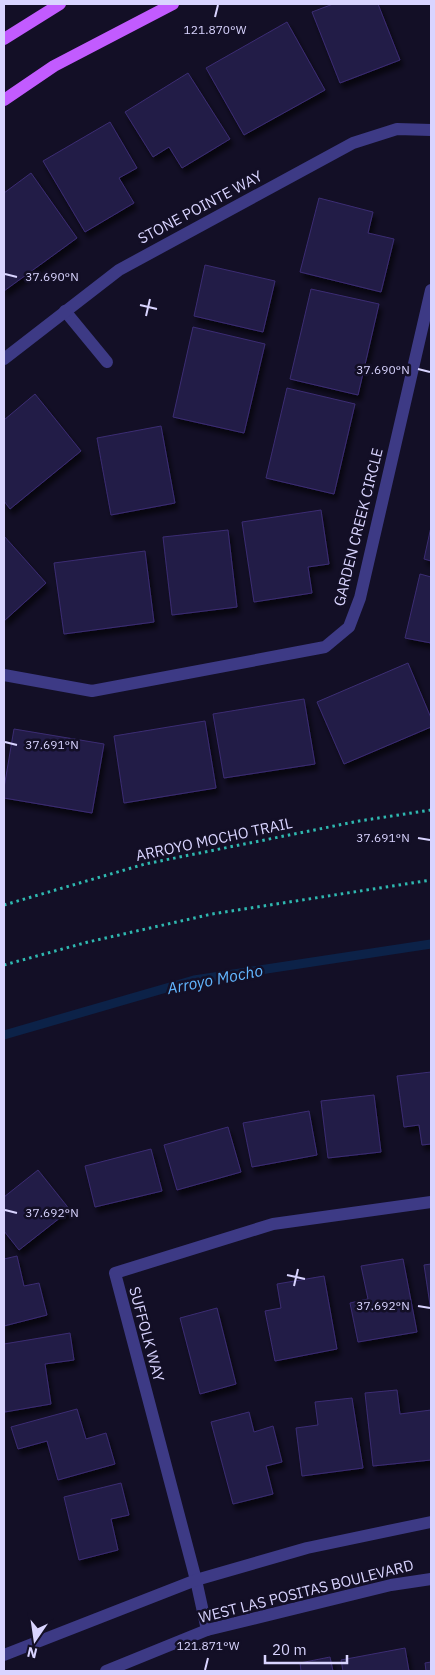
<svg xmlns="http://www.w3.org/2000/svg" width="435" height="1675" viewBox="0 0 435 1675" font-family="'IBM Plex Sans',sans-serif">
<style>
.lines{fill:none;stroke-linecap:round;stroke-linejoin:round}
.stream{stroke:#0c2248;stroke-width:9}
.building{fill:#241b47;stroke:#3b2d73;filter:url(#shadow)}
.path{stroke:#2fb8b0;stroke-width:3;stroke-dasharray:2.5 4;stroke-linecap:butt}
.minor{stroke:#3d3a85;stroke-width:12}
.major{stroke:#c25bff;stroke-width:12}
.ticks{fill:none;stroke:#d9d4ff;stroke-width:2}
.labels{text-anchor:middle;dominant-baseline:central;stroke-width:5;stroke-linejoin:round;paint-order:stroke}
.street-label{font-size:15px;fill:#d9d4ff;stroke:#130f26}
.water-label{font-size:16px;font-style:italic;fill:#62b6ff;stroke:#130f26}
.ticks-label{font-size:12px;text-anchor:middle;fill:#d9d4ff;stroke:#130f26;stroke-width:5;stroke-linejoin:round;paint-order:stroke}
</style>
<defs>
<filter id="shadow"><feDropShadow dx="3" dy="5.5" stdDeviation="2.5" flood-color="#0009"/></filter>
</defs>
<rect width="100%" height="100%" fill="#130f26"/>
<g class="lines">
<polyline class="stream" points="4,1035 194,980 431,944"/>
</g>
<g class="building">
<polygon points="333,4 378,4 400,60 340,83 312,12"/>
<polygon points="287,22 325,90 244,135 206,68"/>
<polygon points="188,73 230,139 182,168 169,147 153,157 125,112"/>
<polygon points="110,122 137,168 119,178 134,203 85,232 43,161"/>
<polygon points="31,173 77,238 4,291 4,193"/>
<polygon points="319,198 373,212 368,233 394,239 381,292 300,272"/>
<polygon points="205,265 275,281 263,332 194,316"/>
<polygon points="311,289 379,304 358,395 290,379"/>
<polygon points="193,327 265,344 244,433 173,417"/>
<polygon points="287,388 355,404 334,494 266,478"/>
<polygon points="35,394 81,451 10,509 4,501 4,420"/>
<polygon points="161,426 175,503 111,515 97,438"/>
<polygon points="321,510 329,564 308,567 312,593 254,602 242,522"/>
<polygon points="431,527 431,561 424,559"/>
<polygon points="228,530 237,607 172,615 163,537"/>
<polygon points="4,536 46,583 4,621"/>
<polygon points="145,551 154,622 64,634 54,563"/>
<polygon points="420,574 431,577 431,643 405,638"/>
<polygon points="408,663 431,718 431,727 344,764 317,702"/>
<polygon points="304,699 315,764 224,778 213,714"/>
<polygon points="205,721 216,788 124,803 114,736"/>
<polygon points="14,729 104,744 92,813 4,798 4,788"/>
<polygon points="431,1072 431,1144 422,1145 419,1125 404,1127 397,1076"/>
<polygon points="374,1095 381,1152 328,1158 321,1101"/>
<polygon points="309,1111 317,1155 252,1167 243,1123"/>
<polygon points="228,1127 241,1172 177,1190 164,1145"/>
<polygon points="151,1149 162,1191 95,1207 85,1166"/>
<polygon points="38,1170 70,1210 19,1250 4,1231 4,1197"/>
<polygon points="17,1256 24,1286 39,1283 47,1315 4,1326 4,1259"/>
<polygon points="403,1259 417,1332 358,1342 350,1303 368,1299 361,1266"/>
<polygon points="431,1264 431,1311 424,1265"/>
<polygon points="324,1276 337,1349 275,1361 265,1311 281,1308 277,1284"/>
<polygon points="217,1308 236,1384 200,1394 180,1318"/>
<polygon points="70,1333 74,1360 45,1364 51,1404 5,1412 4,1402 4,1344"/>
<polygon points="397,1390 400,1414 431,1410 431,1460 373,1466 365,1393"/>
<polygon points="352,1398 363,1468 302,1476 296,1428 318,1425 315,1402"/>
<polygon points="77,1409 86,1439 106,1433 115,1464 58,1480 47,1441 18,1449 11,1427"/>
<polygon points="249,1412 254,1432 273,1426 282,1462 266,1466 273,1494 233,1504 211,1422"/>
<polygon points="121,1483 129,1515 111,1519 118,1550 79,1560 64,1497"/>
<polygon points="405,1648 409,1671 343,1671 341,1660"/>
<polygon points="330,1657 333,1671 301,1671 300,1663"/>
<polygon points="431,1662 431,1671 426,1671 425,1663"/>
</g>
<g class="lines">
<g class="path">
<polyline points="4,905 145,864 359,821 431,810"/>
<polyline points="4,965 88,942 212,914 431,880"/>
</g>
<g class="minor">
<polyline points="65,311 107,362"/>
<polyline points="4,359 119,270 353,143 397,129 431,130"/>
<polyline points="4,675 92,691 325,647 349,627 360,598 431,290"/>
<polyline points="207,1630 196,1580 115,1273 273,1224 431,1202"/>
<polyline points="4,1655 196,1580 307,1548 431,1522"/>
<polyline points="106,1671 207,1630 391,1585 431,1579"/>
</g>
<g class="major">
<polyline points="4,39 60,4"/>
<polyline points="4,100 54,66 173,4"/>
</g>
</g>
<path class="ticks" d="M 215,17 L 218,5M 5,274 L 17,277M 140,305 L 157,309M 146,316 L 150,299M 418,369 L 430,372M 5,742 L 17,745M 418,838 L 430,840M 5,1210 L 17,1213M 287,1275 L 305,1279M 294,1286 L 298,1269M 418,1306 L 430,1308M 205,1670 L 208,1658"/>
<g class="labels">
<g class="street-label">
<text transform="translate(200 207) rotate(-28)">STONE POINTE WAY</text>
<text transform="translate(358 527) rotate(-76)">GARDEN CREEK CIRCLE</text>
<text transform="translate(214 839) rotate(-12)">ARROYO MOCHO TRAIL</text>
<text transform="translate(147 1334) rotate(75)">SUFFOLK WAY</text>
<text transform="translate(306 1591) rotate(-14)">WEST LAS POSITAS BOULEVARD</text>
</g>
<g class="water-label">
<text transform="translate(215 979) rotate(-11)">Arroyo Mocho</text>
</g>
</g>
<g class="ticks-label">
<text x="215" y="34">121.870°W</text>
<text x="52" y="281">37.690°N</text>
<text x="383" y="374">37.690°N</text>
<text x="52" y="749">37.691°N</text>
<text x="383" y="842">37.691°N</text>
<text x="52" y="1217">37.692°N</text>
<text x="383" y="1310">37.692°N</text>
<text x="208" y="1650">121.871°W</text>
</g>
<rect width="435" height="1675" fill="none" stroke="#d9d4ff" stroke-width="10"/>
<g transform="translate(35 1640) rotate(193)" stroke="#130f26" stroke-width="4" paint-order="stroke">
<path d="M0-4L9 19L0 12L-9 19Z" fill="#d9d4ff"/>
<text y="-8" font-size="14" font-weight="bold" text-anchor="middle" fill="#d9d4ff">N</text>
</g>
<path d="M265 1655v8h82v-8" fill="none" stroke="#d9d4ff" stroke-width="2.5"/>
<text x="272" y="1655" font-size="15" fill="#d9d4ff" stroke="#130f26" stroke-width="4" paint-order="stroke">20 m</text>
</svg>
